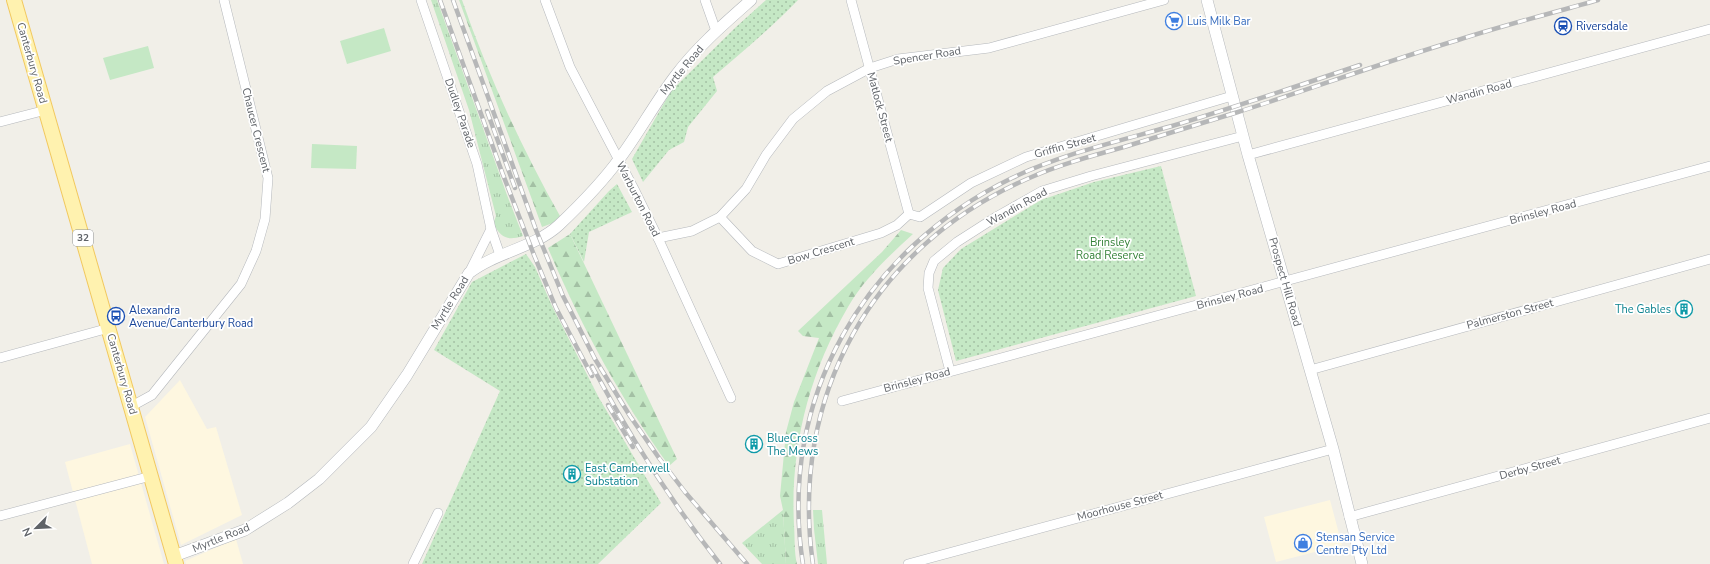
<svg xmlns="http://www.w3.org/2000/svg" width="1710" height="564" viewBox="0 0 1710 564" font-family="'Nunito Sans',sans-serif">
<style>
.commercial{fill:#fef7e0}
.grass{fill:url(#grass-tufts)}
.forest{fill:url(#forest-firs)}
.park{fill:url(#park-dots)}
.pitch{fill:#c5e8c5}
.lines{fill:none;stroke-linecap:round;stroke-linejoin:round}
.minor-casing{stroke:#b5b8bc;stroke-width:10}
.tertiary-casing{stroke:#b5b8bc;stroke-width:12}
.primary-casing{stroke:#f2c960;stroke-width:16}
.minor{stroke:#fff;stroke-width:9}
.tertiary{stroke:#fff;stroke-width:11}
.primary{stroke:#fff2af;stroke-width:14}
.rail-casing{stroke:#b6b7b8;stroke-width:4.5}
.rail{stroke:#fff;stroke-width:3;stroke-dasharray:9;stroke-linecap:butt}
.labels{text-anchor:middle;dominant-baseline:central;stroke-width:3.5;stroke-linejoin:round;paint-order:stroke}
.shield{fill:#fff;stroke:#8f9295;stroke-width:1}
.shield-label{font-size:10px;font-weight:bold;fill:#5f6368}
.shop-label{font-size:11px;fill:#366cbe;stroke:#fff;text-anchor:start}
.transit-label{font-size:11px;fill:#164399;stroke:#fff;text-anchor:start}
.street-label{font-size:11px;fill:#5f6368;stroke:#fff}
.park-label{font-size:11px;fill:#348238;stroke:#fff}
.culture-label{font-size:11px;fill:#0d838f;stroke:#fff;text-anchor:start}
</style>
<defs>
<pattern id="grass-tufts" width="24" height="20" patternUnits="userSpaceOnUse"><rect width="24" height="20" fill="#c5e8c5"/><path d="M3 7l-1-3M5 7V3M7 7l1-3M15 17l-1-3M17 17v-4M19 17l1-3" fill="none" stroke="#a3c0a4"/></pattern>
<pattern id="forest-firs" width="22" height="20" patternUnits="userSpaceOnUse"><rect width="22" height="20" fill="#c5e8c5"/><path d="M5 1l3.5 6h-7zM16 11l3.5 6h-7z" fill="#a3c0a4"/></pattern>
<pattern id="park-dots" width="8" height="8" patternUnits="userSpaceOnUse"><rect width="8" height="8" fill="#c5e8c5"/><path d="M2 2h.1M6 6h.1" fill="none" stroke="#a3c0a4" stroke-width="1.8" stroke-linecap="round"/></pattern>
</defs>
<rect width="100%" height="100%" fill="#f1efe8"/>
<g class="commercial">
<polygon points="180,380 207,429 216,427 242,515 181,545 145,417"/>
<polygon points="130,444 164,564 92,564 65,462"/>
<polygon points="1330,500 1342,545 1276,562 1264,517"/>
<polygon points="236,539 243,564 186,564 185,561"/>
</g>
<g class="grass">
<path d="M 431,0 L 437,0 L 507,195 L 523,236 C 507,241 502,238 493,224 L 496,216 L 469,110 Z"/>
<polygon points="783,510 786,564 762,564 742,543"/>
<polygon points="813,510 822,510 827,564 818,564 814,529"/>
</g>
<g class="forest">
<path d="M 459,0 L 462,0 C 488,75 521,147 560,216 L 553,223 L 542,227 Z"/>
<path d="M 901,230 L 913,234 C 889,256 864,279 848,307 C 809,373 790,448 794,525 C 795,538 794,552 797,564 L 786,564 L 783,510 L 780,496 L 786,432 L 794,402 L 819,338 L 803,336 L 798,331 L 882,252 Z"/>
<path d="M 570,234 L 677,459 L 669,466 C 619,396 582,328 548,248 Z"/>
</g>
<g class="park">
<path d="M 766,0 L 798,0 C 771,28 742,52 713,77 L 717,91 L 688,127 L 684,142 L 669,150 L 643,182 L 632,159 L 671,91 L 736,27 Z"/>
<polygon points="1161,166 1196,296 956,361 938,290 943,268 961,249 1041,200 1094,182"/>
<polygon points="617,184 632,212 589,232 584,262 570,234 609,191"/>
<polygon points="526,254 535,267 552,306 599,398 661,503 598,564 422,564 500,391 434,350 472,282"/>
</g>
<g class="pitch">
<polygon points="384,28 391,51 347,64 340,41"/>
<polygon points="148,46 154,68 110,80 103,58"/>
<polygon points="312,144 357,146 356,169 311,168"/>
</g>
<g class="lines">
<g class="minor-casing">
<g id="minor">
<polyline points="421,0 477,164 491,229 500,255"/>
<polyline points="545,0 570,67 634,189 658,238 731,398"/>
<polyline points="705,0 716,31"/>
<polyline points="851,0 909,214"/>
<polyline points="0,122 46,110"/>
<polyline points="1248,155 1710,29"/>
<polyline points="909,214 920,217 971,183 1026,157 1232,96"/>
<polyline points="720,217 752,251 778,264 881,233 897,225 909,214"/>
<polyline points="658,238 692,231 720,217 746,189 766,155 793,119 827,91 870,68 898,59 989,48 1164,0"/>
<polyline points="469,273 491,229"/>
<polyline points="0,358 109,328"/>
<polyline points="1310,370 1710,259"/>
<polyline points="950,371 928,288 929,273 934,261 957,242 996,217 1042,191 1091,176 1243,136"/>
<polyline points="842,401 1710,166"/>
<polyline points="132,406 152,395 241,284 256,251 265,219 268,178 224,0"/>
<polyline points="0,516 151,476"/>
<polyline points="1349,517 1710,418"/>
<polyline points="413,564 438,513"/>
<polyline points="908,564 1333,449"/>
</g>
</g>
<g class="tertiary-casing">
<g id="tertiary">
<polyline points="1207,0 1248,155 1333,449 1362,564"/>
<path d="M 174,556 L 245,530 L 288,503 L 319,479 L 371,427 L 407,375 L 469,273 C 496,252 534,248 559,225 C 579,206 604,180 620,158 C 640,131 656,101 676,75 C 697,47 725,23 751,0"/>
</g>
</g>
<g class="primary-casing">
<polyline id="primary" points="14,0 176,564"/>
</g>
<use href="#minor" class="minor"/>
<use href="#tertiary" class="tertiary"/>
<use href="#primary" class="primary"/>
<g class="rail-casing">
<g id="rail">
<polyline points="440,0 502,172 534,255 556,308 592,376"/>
<polyline points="453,0 536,230 563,296 595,359 630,416 659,458 685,492 747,564"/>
<polyline points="487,111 515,188"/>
<path d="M 592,366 C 629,435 671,502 720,564"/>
<polyline points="608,405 633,447"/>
<path d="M 803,564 C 777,399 864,250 1012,178 C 1062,154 1119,141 1172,126 C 1235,107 1298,86 1360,65"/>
<path d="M 813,564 C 789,397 872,247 1027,179 C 1058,165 1091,156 1124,147 C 1162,135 1200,124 1238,112 C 1311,89 1384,62 1458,40 C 1505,25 1552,13 1598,0"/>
</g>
</g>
<use href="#rail" class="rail"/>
</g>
<defs>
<g id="supermarket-ring" transform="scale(0.9)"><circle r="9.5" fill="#fff" stroke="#3f7fe0" stroke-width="1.5"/><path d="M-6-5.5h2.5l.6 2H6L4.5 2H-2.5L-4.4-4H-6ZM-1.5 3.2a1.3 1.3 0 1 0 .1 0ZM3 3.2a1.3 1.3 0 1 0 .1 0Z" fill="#3f7fe0"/></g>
<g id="station-ring" transform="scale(0.9)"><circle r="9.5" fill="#fff" stroke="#1a4fb4" stroke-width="1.5"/><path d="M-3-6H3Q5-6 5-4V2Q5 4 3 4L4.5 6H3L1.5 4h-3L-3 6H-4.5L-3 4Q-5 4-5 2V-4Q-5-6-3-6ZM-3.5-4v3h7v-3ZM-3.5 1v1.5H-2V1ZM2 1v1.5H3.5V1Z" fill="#1a4fb4"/></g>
<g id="building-ring" transform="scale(0.9)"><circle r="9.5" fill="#fff" stroke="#0f9aa8" stroke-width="1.5"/><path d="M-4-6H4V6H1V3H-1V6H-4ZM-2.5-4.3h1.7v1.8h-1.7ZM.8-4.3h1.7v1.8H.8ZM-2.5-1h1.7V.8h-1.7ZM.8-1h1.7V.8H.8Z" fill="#0f9aa8"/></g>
<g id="bus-ring" transform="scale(0.9)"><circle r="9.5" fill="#fff" stroke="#1a4fb4" stroke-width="1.5"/><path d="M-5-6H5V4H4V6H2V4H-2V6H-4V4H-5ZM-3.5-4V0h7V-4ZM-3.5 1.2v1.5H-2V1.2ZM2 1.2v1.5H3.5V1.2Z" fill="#1a4fb4"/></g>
<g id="shop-ring" transform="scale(0.9)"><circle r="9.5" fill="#fff" stroke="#3f7fe0" stroke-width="1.5"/><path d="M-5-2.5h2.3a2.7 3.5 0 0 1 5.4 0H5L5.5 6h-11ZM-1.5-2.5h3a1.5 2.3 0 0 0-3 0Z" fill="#3f7fe0"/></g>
</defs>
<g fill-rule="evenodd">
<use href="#supermarket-ring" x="1174" y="21"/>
<use href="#station-ring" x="1563" y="26"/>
<use href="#building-ring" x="1684" y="309"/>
<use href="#bus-ring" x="116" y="316"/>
<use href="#building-ring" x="754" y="444"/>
<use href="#building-ring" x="572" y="474"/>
<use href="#shop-ring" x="1303" y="543"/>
</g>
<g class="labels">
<rect class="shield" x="73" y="230" width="20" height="16" rx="3"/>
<g class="shield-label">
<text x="83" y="238">32</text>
</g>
<g class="shop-label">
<text x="1187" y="21">Luis Milk Bar</text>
<text x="1316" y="537">Stensan Service<tspan x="1316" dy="13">Centre Pty Ltd</tspan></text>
</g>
<g class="transit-label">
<text x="1576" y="26">Riversdale</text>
<text x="129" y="310">Alexandra<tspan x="129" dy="13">Avenue/Canterbury Road</tspan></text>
</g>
<g class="street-label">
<text transform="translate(927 56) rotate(-9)">Spencer Road</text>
<text transform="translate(32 63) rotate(74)">Canterbury Road</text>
<text transform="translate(682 70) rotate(-50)">Myrtle Road</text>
<text transform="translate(1479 92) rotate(-15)">Wandin Road</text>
<text transform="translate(880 107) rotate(75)">Matlock Street</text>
<text transform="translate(460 113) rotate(71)">Dudley Parade</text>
<text transform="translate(256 130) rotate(76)">Chaucer Crescent</text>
<text transform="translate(1065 146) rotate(-16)">Griffin Street</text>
<text transform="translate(638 199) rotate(63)">Warburton Road</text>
<text transform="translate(1017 207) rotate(-29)">Wandin Road</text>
<text transform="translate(1543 212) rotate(-15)">Brinsley Road</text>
<text transform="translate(821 251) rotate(-17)">Bow Crescent</text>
<text transform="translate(1285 282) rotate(74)">Prospect Hill Road</text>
<text transform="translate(1230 297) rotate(-15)">Brinsley Road</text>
<text transform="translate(450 303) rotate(-58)">Myrtle Road</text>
<text transform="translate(1510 314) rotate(-15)">Palmerston Street</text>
<text transform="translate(122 374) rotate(74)">Canterbury Road</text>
<text transform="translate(917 380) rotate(-15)">Brinsley Road</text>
<text transform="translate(1530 468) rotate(-15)">Derby Street</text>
<text transform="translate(1120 506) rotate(-15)">Moorhouse Street</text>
<text transform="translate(221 538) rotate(-22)">Myrtle Road</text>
</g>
<g class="park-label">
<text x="1110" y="242">Brinsley<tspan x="1110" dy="13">Road Reserve</tspan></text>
</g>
<g class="culture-label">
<text x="1671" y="309" text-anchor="end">The Gables</text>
<text x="767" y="438">BlueCross<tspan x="767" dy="13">The Mews</tspan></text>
<text x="585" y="468">East Camberwell<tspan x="585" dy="13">Substation</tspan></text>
</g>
</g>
<g transform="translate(36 528) rotate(246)" stroke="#ffffff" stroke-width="3" paint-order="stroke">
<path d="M0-3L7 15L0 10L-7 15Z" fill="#5f6368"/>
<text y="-6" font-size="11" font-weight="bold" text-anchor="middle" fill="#5f6368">N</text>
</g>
</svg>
